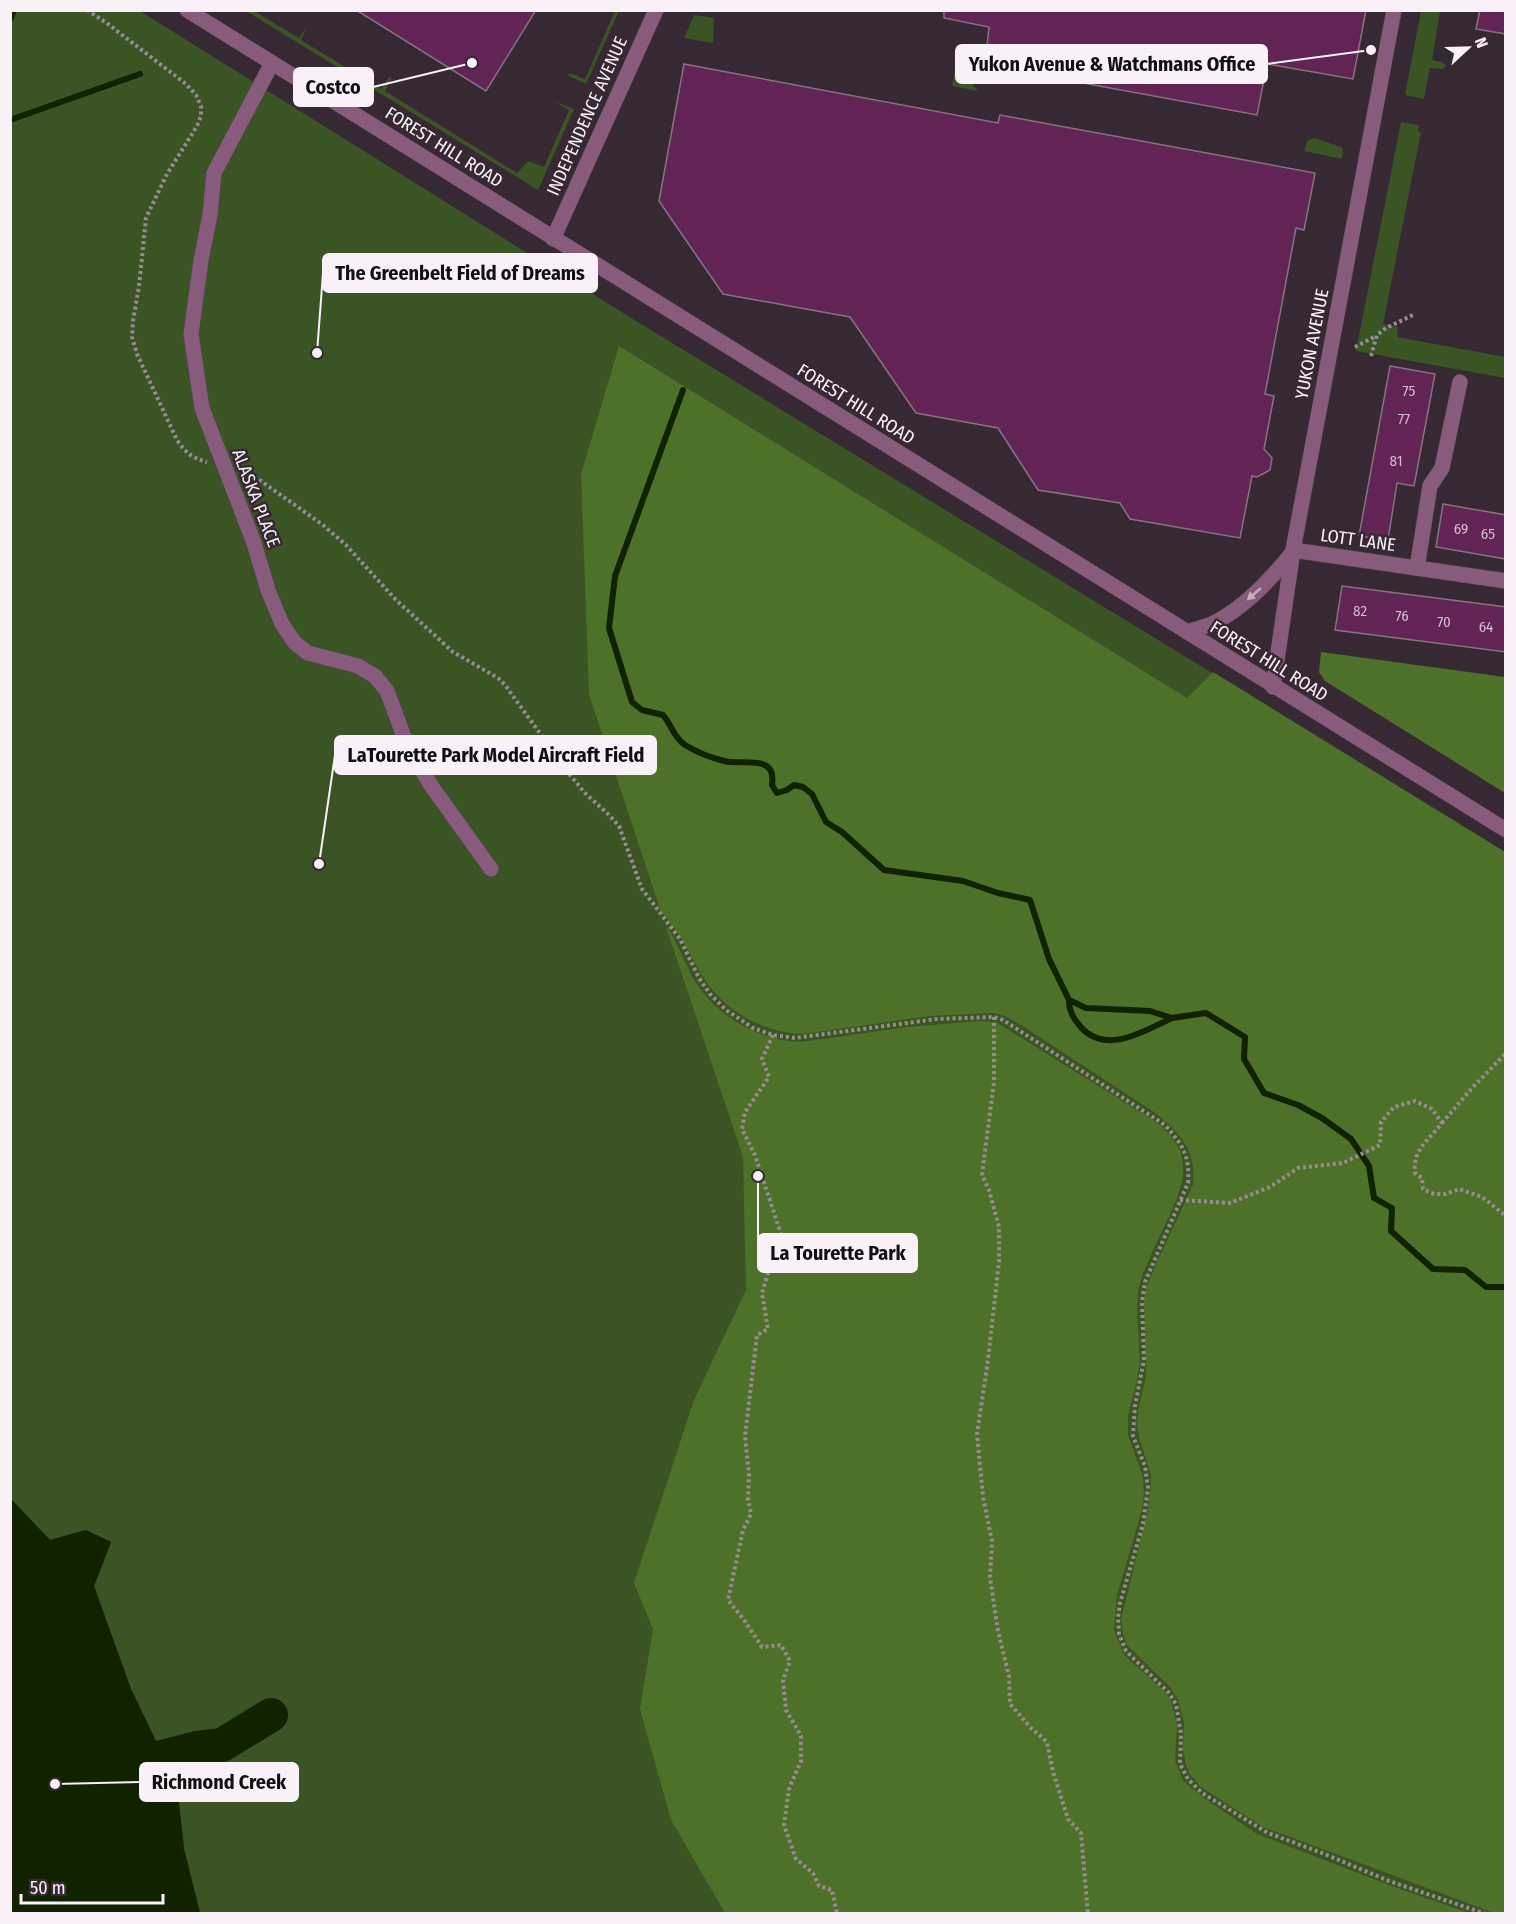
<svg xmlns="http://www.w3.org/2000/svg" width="1516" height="1924" viewBox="0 0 1516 1924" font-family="'Fira Sans Condensed',sans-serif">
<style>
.green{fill:#3a5423}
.forest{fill:#4d7128}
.water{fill:#102200}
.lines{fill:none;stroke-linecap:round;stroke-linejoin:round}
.stream{stroke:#102200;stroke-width:6}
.river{stroke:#102200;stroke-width:34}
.building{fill:#612455;stroke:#84737f;stroke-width:1.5}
.minor-casing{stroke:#52454e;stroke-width:16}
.path{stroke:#978b93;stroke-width:4;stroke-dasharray:3 3;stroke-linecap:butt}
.minor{stroke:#885b7d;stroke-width:15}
.oneway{fill:#c7adc0}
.labels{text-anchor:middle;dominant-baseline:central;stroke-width:5;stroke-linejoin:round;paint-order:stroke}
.number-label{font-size:15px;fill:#d4bdce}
.street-label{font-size:18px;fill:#faf0f7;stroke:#372933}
.leader{fill:none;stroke:#faf0f7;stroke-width:2}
.callout-dot{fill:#faf0f7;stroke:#372933;stroke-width:2}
.callout{fill:#faf0f7;stroke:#faf0f7;stroke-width:2}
.callout-label{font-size:20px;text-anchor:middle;font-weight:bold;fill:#111}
</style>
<rect width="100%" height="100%" fill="#372933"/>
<g class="green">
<polygon points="11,11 140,11 628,316 1505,852 1505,1913 200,1913 184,1849 177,1785 131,1689 94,1586 111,1542 86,1530 50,1540 11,1499"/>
<polygon points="246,11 254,11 299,38 308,25 301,40 381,89 390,76 391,79 385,91 517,173 528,161 544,167 569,110 555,102 574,109 538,190"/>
<polygon points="615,11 619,11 586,84 569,76 568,74 572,74 585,79"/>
<polygon points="1421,11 1440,11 1432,60 1442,62 1446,66 1442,69 1430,68 1424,99 1405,95"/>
<polygon points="694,15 714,18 713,43 684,38"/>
<polygon points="960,68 961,69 978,91 952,86 955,71"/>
<polygon points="1401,122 1419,125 1418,131 1421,132 1383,324 1398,327 1397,337 1505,357 1505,378 1356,351"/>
<polygon points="1315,138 1343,148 1342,159 1304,151 1308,140"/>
</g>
<g class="forest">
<path d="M 619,346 L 1187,698 L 1213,672 L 1505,852 L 1505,1913 L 1494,1913 L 1263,1827 L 1201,1787 L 1189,1773 L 1186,1764 L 1183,1750 L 1184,1723 L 1178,1700 L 1171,1688 L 1127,1645 L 1123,1634 L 1121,1620 L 1147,1513 L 1151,1487 L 1151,1475 L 1140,1441 L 1137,1426 L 1138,1410 L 1146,1376 L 1144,1301 L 1146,1288 L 1156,1264 L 1193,1185 C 1197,1150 1179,1132 1154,1112 L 1021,1025 L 1005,1016 L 995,1013 L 930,1016 L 803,1034 C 764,1033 724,1011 703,977 C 689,954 680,931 661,912 L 589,694 L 581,474 Z"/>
<polygon points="1321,652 1505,677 1505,793 1325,681 1319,672"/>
<path d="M 665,924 C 677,941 683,960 693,978 C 715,1016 758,1040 801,1042 L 907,1027 L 980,1021 L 996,1022 L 1153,1120 C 1196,1150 1186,1180 1167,1221 C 1158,1239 1150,1257 1142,1276 L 1138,1290 L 1137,1313 L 1140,1362 L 1137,1381 L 1128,1416 L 1128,1435 L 1143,1477 L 1144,1494 L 1142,1510 L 1117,1595 L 1114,1630 L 1124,1655 L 1165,1692 L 1171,1701 L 1177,1724 L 1175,1760 L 1183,1781 L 1204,1798 L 1257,1834 L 1389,1885 L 1469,1913 L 725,1913 L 671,1820 L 640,1709 L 653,1629 L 634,1583 L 694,1400 L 746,1290 L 743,1157 Z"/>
</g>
<polygon class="water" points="11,1499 50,1540 86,1530 111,1542 94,1586 131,1689 177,1785 184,1849 200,1913 11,1913"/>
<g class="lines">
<g class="stream">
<polyline points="10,20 14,10"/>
<polyline points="10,120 140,74"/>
<path d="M 683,390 L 615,576 L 609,628 L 632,702 L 642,710 L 663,715 C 671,724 674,738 685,745 C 695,751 712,758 724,761 C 743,766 777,753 772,785 L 777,793 L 787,790 L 794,785 L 803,787 L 812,794 L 826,822 L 842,832 L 884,870 L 963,881 L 998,893 L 1030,900 L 1049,959 L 1069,1000 L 1086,1008 L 1150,1011 L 1172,1018 L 1206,1013 L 1245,1037 L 1244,1059 L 1264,1093 L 1298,1105 L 1322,1118 L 1351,1139 L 1369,1166 L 1374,1198 L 1392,1208 L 1391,1231 L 1433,1269 L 1465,1270 L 1486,1287 L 1506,1287"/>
<path d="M 1069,1000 C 1069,1011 1073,1018 1080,1026 C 1105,1056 1144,1031 1172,1018"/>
</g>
<polyline class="river" points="120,1768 197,1748 222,1745 271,1715"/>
</g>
<g class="building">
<polygon points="356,10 536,10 486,91"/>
<polygon points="944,10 1366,10 1353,79 1267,64 1257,115 985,65 989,27 944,18"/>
<polygon points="1480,10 1506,10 1506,34 1476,29"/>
<polygon points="684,64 998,123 1000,115 1315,173 1304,230 1296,228 1265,394 1274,396 1264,449 1272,458 1270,470 1257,477 1252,476 1240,538 1130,519 1120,503 1038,490 998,428 916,413 850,317 723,294 659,201"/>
<polygon points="1390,366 1435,374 1414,486 1397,483 1388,540 1359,536"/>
<polygon points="1443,504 1506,515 1506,559 1436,547"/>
<polygon points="1342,586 1506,607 1506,652 1335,630"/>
</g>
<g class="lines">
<g class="minor-casing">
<g id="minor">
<polyline points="187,10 1506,830"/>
<polyline points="272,63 214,173 210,215 201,260 191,334 202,408 254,543 268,590 282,624 295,643 308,653 358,666 375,676 387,691 406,742 430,784 491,869"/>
<polyline points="553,239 656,10"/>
<polyline points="1293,550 1506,581"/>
<polyline points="1417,568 1430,486 1442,468 1460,382"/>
<path d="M 1187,632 C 1195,629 1205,627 1214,623 C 1245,607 1270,580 1292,553"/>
<polyline points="1273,687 1293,550 1394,10"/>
</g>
</g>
<g class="path">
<path d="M 87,10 L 108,24 L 186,84 L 196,95 L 201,106 L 201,116 L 197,126 L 167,174 L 146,218 L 139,286 L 133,321 L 132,337 L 137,354 L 177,440 C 185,452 192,458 207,462"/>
<polyline points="1355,347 1376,336"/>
<polyline points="1371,356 1377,335 1386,328 1415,314"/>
<path d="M 243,472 L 254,476 L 323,525 L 346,545 L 395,599 L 453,652 L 498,678 L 505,685 L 570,775 L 585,793 L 608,814 L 619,826 L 642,889 L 680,939 L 699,978 L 710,994 L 726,1010 L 753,1028 L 773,1035 L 795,1038 L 937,1019 L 994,1017 L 1003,1020 L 1165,1125 C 1183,1145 1190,1156 1188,1183 L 1145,1282 L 1142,1302 L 1144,1360 L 1135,1406 L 1133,1436 L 1145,1466 L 1148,1488 L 1143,1524 L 1120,1603 L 1118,1618 L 1119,1634 L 1126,1651 L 1169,1693 L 1176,1704 L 1181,1734 L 1180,1764 L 1188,1779 L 1202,1793 L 1268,1833 L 1322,1853 L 1389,1881 L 1486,1914"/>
<polyline points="994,1017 994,1082 982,1175 989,1190 999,1227 999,1262 988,1360 977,1434 983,1497 992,1541 990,1577 998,1631 1009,1676 1010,1704 1030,1727 1047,1742 1053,1772 1068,1819 1081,1833 1088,1914"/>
<polyline points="773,1035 762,1059 769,1077 745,1112 742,1129 755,1155 781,1234 774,1253 762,1293 768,1329 757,1335 745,1436 749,1475 748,1499 751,1514 743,1530 728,1600 744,1620 762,1647 781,1645 790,1661 783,1680 786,1710 801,1736 801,1761 789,1789 784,1825 796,1859 813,1873 819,1886 832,1890 837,1914"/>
<polyline points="1442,1123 1472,1088 1506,1053"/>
<path d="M 1180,1200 L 1230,1203 L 1270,1187 L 1298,1168 L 1343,1163 L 1380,1145 L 1381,1122 L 1394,1107 L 1415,1101 L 1432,1109 L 1442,1123 C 1429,1140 1412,1150 1415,1173 L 1422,1178 L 1423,1189 L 1434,1194 L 1445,1194 L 1459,1189 L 1482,1197 L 1506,1216"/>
</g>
<use href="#minor" class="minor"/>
</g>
<defs><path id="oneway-solid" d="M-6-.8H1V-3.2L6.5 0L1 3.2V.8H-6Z" transform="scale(1.5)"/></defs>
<use class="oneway" href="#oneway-solid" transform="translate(1254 594) rotate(139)"/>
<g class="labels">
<g class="number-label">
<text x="1409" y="391">75</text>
<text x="1404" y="419">77</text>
<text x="1396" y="461">81</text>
<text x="1461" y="529">69</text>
<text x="1488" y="534">65</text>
<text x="1360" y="611">82</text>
<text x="1402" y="616">76</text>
<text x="1444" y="622">70</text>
<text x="1486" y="627">64</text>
</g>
<g class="street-label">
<text transform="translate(587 116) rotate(-66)">INDEPENDENCE AVENUE</text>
<text transform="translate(444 147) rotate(32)">FOREST HILL ROAD</text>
<text transform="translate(1312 344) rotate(-79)">YUKON AVENUE</text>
<text transform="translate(856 404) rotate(32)">FOREST HILL ROAD</text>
<text transform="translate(256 498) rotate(69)">ALASKA PLACE</text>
<text transform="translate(1358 540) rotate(8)">LOTT LANE</text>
<text transform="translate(1269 661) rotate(32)">FOREST HILL ROAD</text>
</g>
</g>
<path class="leader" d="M1371 50L1267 64M472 63L373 87M317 353L323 273M319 864L335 755M758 1176L758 1253M55 1784L140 1782"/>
<g class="callout-dot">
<circle cx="1371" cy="50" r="6"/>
<circle cx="472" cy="63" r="6"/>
<circle cx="317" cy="353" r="6"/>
<circle cx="319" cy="864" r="6"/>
<circle cx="758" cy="1176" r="6"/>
<circle cx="55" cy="1784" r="6"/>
</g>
<g class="callout">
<rect x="956" y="45" width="311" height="38" rx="6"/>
<rect x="294" y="68" width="79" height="38" rx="6"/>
<rect x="323" y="254" width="274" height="38" rx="6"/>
<rect x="335" y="736" width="321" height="38" rx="6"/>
<rect x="758" y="1234" width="159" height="38" rx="6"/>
<rect x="140" y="1763" width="158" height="38" rx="6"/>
</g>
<g class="callout-label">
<text x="1112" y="71">Yukon Avenue &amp; Watchmans Office</text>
<text x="333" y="94">Costco</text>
<text x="460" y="280">The Greenbelt Field of Dreams</text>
<text x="496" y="762">LaTourette Park Model Aircraft Field</text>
<text x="838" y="1260">La Tourette Park</text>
<text x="219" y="1789">Richmond Creek</text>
</g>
<rect width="1516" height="1924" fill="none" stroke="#faf0f7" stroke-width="24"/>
<g transform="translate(1468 48) rotate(68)" stroke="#372933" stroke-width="4.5" paint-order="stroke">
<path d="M0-4.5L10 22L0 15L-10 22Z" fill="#faf0f7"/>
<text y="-9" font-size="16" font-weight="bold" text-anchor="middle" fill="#faf0f7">N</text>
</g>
<path d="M21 1894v9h142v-9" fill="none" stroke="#faf0f7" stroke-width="3"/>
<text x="30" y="1894" font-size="18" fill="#faf0f7" stroke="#372933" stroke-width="4.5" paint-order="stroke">50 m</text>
</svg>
